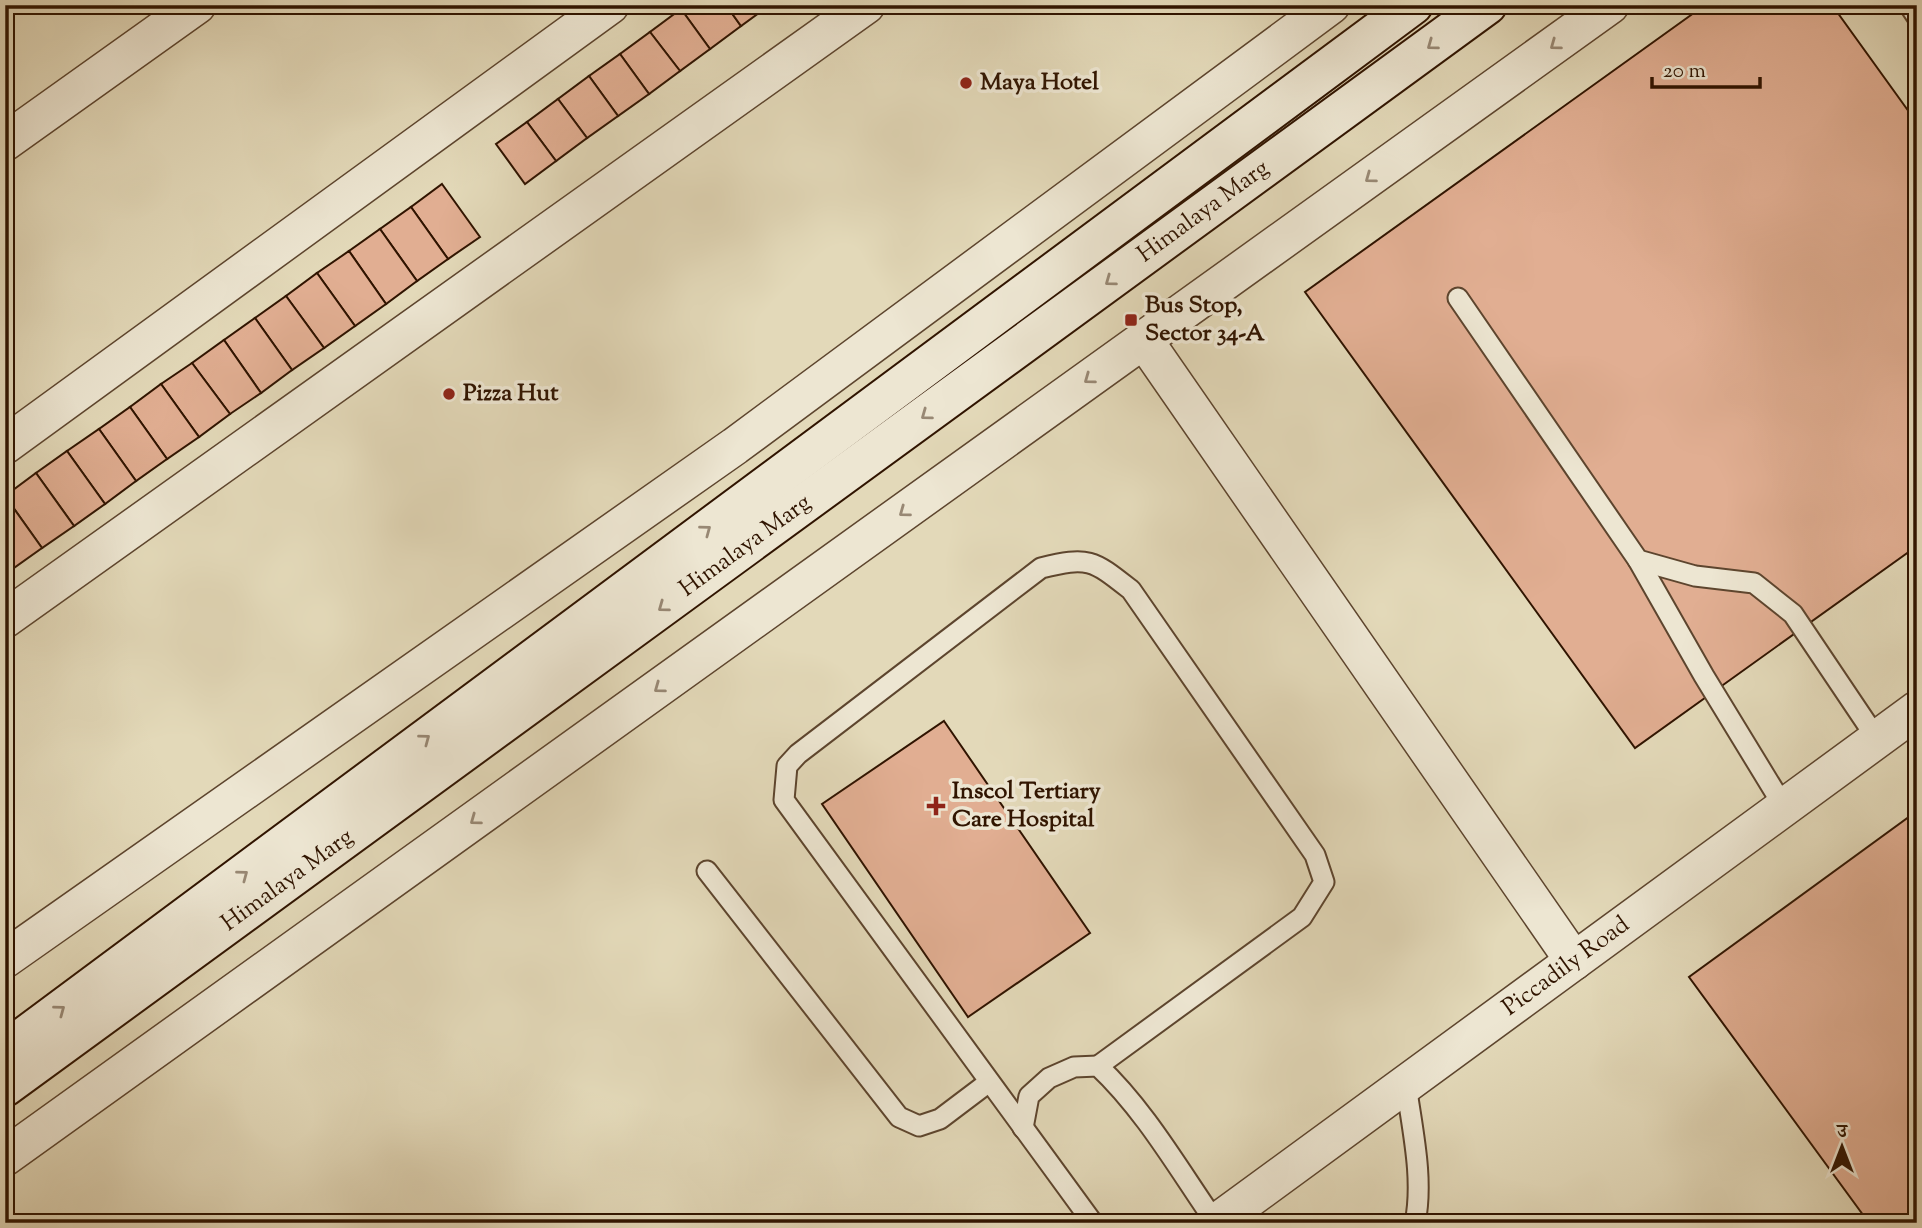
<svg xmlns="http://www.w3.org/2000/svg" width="1922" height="1228" viewBox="0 0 1922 1228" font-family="'Sorts Mill Goudy','Noto Serif Devanagari',serif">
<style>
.building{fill:#e1ae92;stroke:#301400;stroke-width:2}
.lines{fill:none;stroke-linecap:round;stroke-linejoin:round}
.service-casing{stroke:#5d452e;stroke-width:23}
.minor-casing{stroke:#5d452e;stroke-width:40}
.secondary-casing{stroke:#301400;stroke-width:42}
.service{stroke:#ede6d2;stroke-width:19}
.minor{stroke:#ede6d2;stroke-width:37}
.secondary{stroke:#ede6d2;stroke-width:38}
.oneway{stroke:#988874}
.poi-dot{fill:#8f2418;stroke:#ede6d2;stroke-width:2.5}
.labels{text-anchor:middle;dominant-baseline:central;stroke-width:7;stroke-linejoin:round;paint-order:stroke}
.poi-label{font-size:24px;font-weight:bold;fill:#301400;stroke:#ede6d2;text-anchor:start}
.street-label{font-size:24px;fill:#301400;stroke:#ede6d2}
</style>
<rect width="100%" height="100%" fill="#e3d9b9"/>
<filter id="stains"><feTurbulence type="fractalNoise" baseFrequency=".00286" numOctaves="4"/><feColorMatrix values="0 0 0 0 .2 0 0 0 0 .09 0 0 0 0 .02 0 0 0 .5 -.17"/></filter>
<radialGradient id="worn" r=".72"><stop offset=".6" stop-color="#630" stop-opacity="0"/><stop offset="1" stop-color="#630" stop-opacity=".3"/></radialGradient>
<g class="building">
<polygon points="686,5 726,5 741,26 710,49 681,9"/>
<polygon points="726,5 770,5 741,26"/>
<polygon points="1705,5 1832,5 1917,123 1917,546 1635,748 1305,292"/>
<polygon points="681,9 710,49 680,71 650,32"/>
<polygon points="650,32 680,71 649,94 620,54"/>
<polygon points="620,54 649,94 618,116 589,76"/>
<polygon points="589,76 618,116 587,138 558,99"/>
<polygon points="558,99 587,138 556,161 527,122"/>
<polygon points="527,122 556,161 525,184 496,144"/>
<polygon points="442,184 480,237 448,259 411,207"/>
<polygon points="411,207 448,259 417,281 380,229"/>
<polygon points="380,229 417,281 386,304 349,251"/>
<polygon points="349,251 386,304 355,326 317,273"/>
<polygon points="317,273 355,326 324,348 286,296"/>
<polygon points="286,296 324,348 292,370 255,318"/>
<polygon points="255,318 292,370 261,393 224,340"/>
<polygon points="224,340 261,393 230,414 192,363"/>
<polygon points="192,363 230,414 199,437 161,384"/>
<polygon points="161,384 199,437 167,459 130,407"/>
<polygon points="130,407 167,459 136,481 99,429"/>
<polygon points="99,429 136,481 105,504 67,451"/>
<polygon points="67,451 105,504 74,526 36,473"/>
<polygon points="36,473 74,526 42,548 5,496"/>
<polygon points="5,496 42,548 11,570 5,562"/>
<polygon points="944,721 1090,933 968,1017 822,804"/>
<polygon points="1917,811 1917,1223 1869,1223 1689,977"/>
</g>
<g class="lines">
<g class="service-casing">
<g id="service">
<polyline points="1909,5 1917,17"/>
<polyline points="1458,298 1638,560 1695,576 1754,583 1793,614 1877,739"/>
<polyline points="1638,560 1704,676 1784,807"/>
<polyline points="707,871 899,1117 919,1126 940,1119 989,1082"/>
<path d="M 1406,1084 C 1412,1129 1424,1178 1415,1223"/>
<path d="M 1023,1128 L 1029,1096 L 1049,1078 L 1074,1067 L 1098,1066 C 1145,1110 1179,1170 1216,1223"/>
<path d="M 1093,1223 L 784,800 L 787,766 L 798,754 L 1041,568 C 1089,556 1093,560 1131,590 L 1315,855 L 1324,882 L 1302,917 L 1098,1066"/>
</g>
</g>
<g class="minor-casing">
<g id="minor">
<polyline points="5,142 197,5"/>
<polyline points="1144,340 1574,961"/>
<polyline points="5,445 610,5"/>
<polyline points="5,619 866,5"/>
<polyline points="5,959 735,446 1331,5"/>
<polyline points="5,1157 1610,5"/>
<path id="s1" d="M 1216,1223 L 1917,710"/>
</g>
</g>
<g class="secondary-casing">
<g id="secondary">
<polyline points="5,1051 1413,5"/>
<path id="s2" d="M 5,1087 L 1487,5"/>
</g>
</g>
<use href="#service" class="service"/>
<use href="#minor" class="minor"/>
<use href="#secondary" class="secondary"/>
</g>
<defs><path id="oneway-chevron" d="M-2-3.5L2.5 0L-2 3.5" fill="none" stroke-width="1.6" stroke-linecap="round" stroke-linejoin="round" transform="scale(1.75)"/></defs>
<g class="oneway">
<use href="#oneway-chevron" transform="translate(1432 45) rotate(144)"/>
<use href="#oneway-chevron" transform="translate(1555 45) rotate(144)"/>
<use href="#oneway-chevron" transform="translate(1370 178) rotate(144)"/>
<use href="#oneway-chevron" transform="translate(1110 281) rotate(144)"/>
<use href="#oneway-chevron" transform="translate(1089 379) rotate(144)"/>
<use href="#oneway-chevron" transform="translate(926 415) rotate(144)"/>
<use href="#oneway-chevron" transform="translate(904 512) rotate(144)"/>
<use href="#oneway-chevron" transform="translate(706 530) rotate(-37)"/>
<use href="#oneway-chevron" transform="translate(663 607) rotate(144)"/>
<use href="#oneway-chevron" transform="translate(659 688) rotate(144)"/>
<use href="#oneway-chevron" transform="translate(425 739) rotate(-37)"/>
<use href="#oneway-chevron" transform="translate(475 820) rotate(144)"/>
<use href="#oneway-chevron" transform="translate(243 875) rotate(-37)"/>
<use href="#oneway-chevron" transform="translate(60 1010) rotate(-37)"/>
</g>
<g class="poi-dot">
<circle cx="966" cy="83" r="7"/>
<rect x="1124" y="313" width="14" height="14" rx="3.5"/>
<circle cx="449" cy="394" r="7"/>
<path d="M932.5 795.5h7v7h7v7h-7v7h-7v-7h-7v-7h7z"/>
</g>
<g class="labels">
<g class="poi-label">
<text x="980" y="83">Maya Hotel</text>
<text x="1145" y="306">Bus Stop,<tspan x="1145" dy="28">Sector 34-A</tspan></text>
<text x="463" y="394">Pizza Hut</text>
<text x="952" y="792">Inscol Tertiary<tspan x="952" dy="28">Care Hospital</tspan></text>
</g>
<g class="street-label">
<text stroke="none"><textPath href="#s2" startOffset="1484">Himalaya Marg</textPath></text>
<text stroke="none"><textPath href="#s2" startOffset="917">Himalaya Marg</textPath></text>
<text stroke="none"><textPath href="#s2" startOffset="350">Himalaya Marg</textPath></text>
<text stroke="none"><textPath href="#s1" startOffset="434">Piccadily Road</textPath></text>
</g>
</g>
<rect width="1922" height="1228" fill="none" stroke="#e3d9b9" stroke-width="28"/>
<rect x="7" y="7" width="1908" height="1214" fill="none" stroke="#301400" stroke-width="3.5"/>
<rect x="14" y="14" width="1894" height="1200" fill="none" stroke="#301400" stroke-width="2"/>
<g transform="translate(1842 1147)" stroke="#ede6d2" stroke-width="5" paint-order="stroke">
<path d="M0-5L12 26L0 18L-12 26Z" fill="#301400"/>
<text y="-10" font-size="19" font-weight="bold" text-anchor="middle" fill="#301400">उ</text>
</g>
<path d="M1652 77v10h108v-10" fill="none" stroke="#301400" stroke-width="3.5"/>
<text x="1663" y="77" font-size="21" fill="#301400" stroke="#ede6d2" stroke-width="5" paint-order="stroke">20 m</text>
<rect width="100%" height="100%" filter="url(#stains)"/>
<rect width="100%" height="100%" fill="url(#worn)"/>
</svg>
